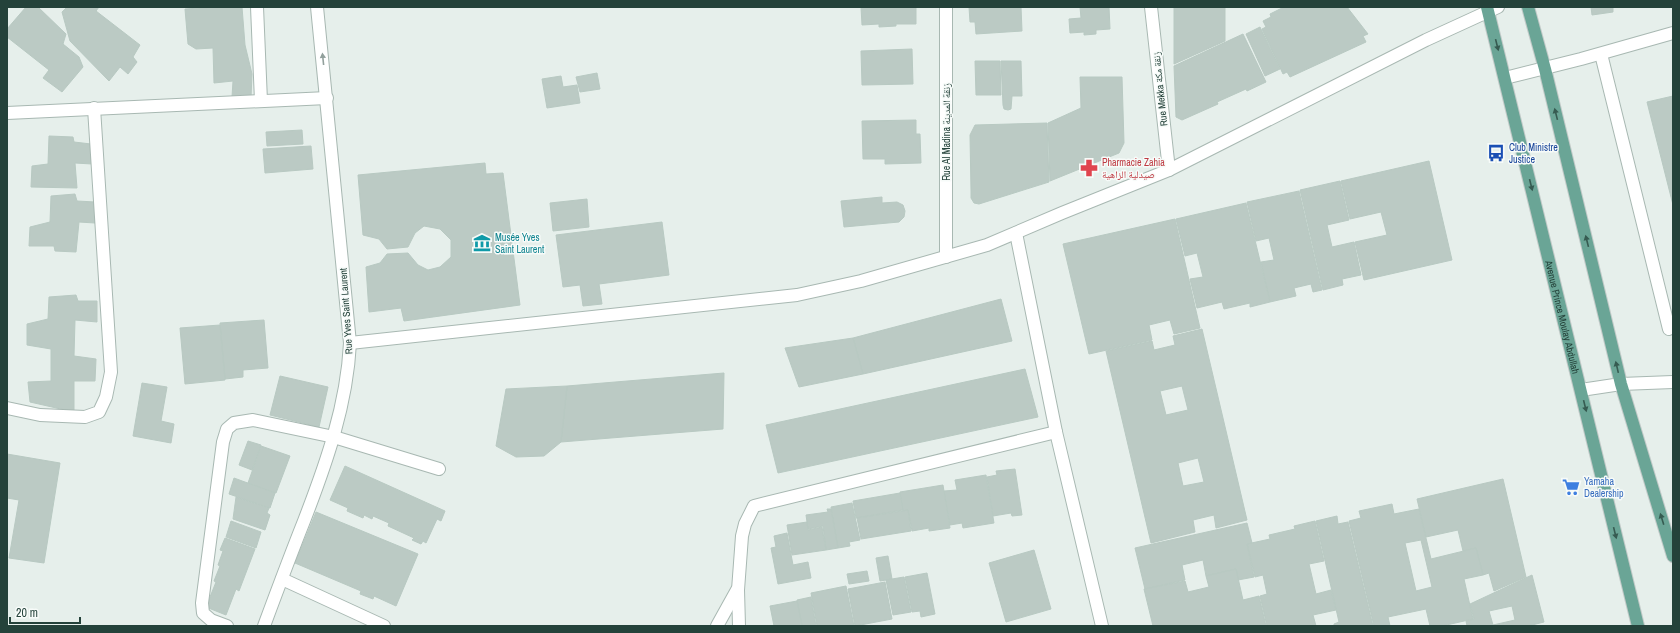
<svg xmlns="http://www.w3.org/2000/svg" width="1680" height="633" viewBox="0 0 1680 633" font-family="'Archivo Narrow','Noto Naskh Arabic',sans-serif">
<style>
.building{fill:#bbcac4;stroke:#b8c9c2;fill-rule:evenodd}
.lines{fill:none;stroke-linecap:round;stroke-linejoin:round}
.minor-casing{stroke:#a8b8b2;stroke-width:14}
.major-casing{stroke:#c2cac8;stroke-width:14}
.minor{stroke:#fff;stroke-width:12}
.major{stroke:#6aa596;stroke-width:12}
.oneway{fill:#365b51}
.oneway2{fill:#92a09c}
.labels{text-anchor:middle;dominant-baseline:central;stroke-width:3;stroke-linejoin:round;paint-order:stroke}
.street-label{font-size:10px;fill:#24423a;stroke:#f7fbf9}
.transit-label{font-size:10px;fill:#164399;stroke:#f7fbf9;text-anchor:start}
.health-label{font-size:10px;fill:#be3a42;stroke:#f7fbf9;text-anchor:start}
.culture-label{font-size:10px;fill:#0d838f;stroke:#f7fbf9;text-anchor:start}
.shop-label{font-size:10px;fill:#366cbe;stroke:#f7fbf9;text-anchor:start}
</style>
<rect width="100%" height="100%" fill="#e6efeb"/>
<g class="building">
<polygon points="26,7 38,7 66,34 63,44 79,57 83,67 62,92 43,78 49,70 7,37 7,29"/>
<polygon points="67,7 99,7 96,11 140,45 133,57 137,62 128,74 120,67 109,81 70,41 62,12"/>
<polygon points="214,7 242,7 245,45 252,74 251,98 232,97 233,81 214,83 213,48 196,49 188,44 185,9"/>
<polygon points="861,7 916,7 916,24 896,24 896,26 879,27 879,24 862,25"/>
<polygon points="969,7 1021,7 1022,31 976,34 975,22 970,22"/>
<polygon points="1080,7 1109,7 1110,29 1096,30 1096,34 1084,35 1084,32 1070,33 1069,19 1081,18"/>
<polygon points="1174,7 1225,7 1225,41 1174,64"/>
<polygon points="1284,7 1347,7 1368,34 1363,36 1366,42 1290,77 1287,72 1283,74 1262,29 1266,27 1263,21 1271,17 1270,14"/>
<polygon points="1591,7 1613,7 1613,12 1592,15"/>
<polygon points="1260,27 1280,69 1265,76 1246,34"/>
<polygon points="1243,34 1266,82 1247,91 1246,89 1217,102 1218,104 1182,120 1176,117 1174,66"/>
<polygon points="912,49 913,84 862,85 861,51"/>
<polygon points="975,61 1000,61 1001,95 976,95"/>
<polygon points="1001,61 1021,61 1022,96 1012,96 1011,109 1008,110 1004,109 1003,105"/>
<polygon points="597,73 600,89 580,92 576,77"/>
<polygon points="561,76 563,87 577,85 580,103 547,108 542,79"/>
<polygon points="1080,77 1122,77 1124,143 1119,153 1050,181 1048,123 1081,108"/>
<polygon points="1673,96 1673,205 1647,102"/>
<polygon points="916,120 916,134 920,134 921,163 885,164 885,159 863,159 862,121"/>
<polygon points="1047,123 1049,182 979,204 974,203 971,198 971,191 970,135 975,125"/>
<polygon points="302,130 303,144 267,146 266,132"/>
<polygon points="49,136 73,137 74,142 91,144 92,164 75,163 77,188 31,187 32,166 48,164"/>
<polygon points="311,146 313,169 265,173 263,149"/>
<polygon points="1429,161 1452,260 1364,280 1355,242 1387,235 1381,212 1350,219 1341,181"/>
<polygon points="485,163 486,174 503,173 520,305 404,321 401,308 369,312 366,267 380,263 387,254 408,253 418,265 428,270 440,267 451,257 451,240 440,229 424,226 415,233 408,247 387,249 379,239 363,235 358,175"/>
<polygon points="1340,181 1349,220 1327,225 1332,247 1354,242 1361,275 1342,279 1343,285 1323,290 1300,190"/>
<polygon points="1299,191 1322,290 1313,292 1311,284 1294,288 1296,296 1270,302 1261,262 1274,260 1269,238 1256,241 1247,202"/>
<polygon points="75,194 77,201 95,202 95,223 79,222 76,252 55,251 54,246 29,246 30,227 50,222 51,196"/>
<polygon points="882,197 882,203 897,202 903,205 905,211 904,217 899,222 844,227 841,201"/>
<polygon points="587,199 589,227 553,231 550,203"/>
<polygon points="1246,203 1270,302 1250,307 1250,303 1224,309 1222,302 1197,308 1190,279 1203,277 1197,253 1185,256 1176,219"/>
<polygon points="1175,219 1200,328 1174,334 1170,320 1149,325 1152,340 1089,354 1063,244"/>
<polygon points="662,222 669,275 599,284 602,304 583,306 580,285 563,287 556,235"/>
<polygon points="76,295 78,301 97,301 97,322 75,320 74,356 96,359 95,381 74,381 74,412 30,402 28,382 51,381 51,349 27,345 27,324 48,319 49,297"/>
<polygon points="1001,299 1012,341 863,374 853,338"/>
<polygon points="264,320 268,368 243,370 243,377 225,379 220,323"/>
<polygon points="220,325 225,380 185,384 180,328"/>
<path d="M 1202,329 L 1247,520 L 1216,528 L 1214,515 L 1193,520 L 1195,532 L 1151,543 L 1106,351 L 1152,341 L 1154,350 L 1175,345 L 1173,336 ZM 1182,386 L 1188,410 L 1166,415 L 1160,391 ZM 1198,458 L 1204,482 L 1183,486 L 1178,463 Z"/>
<polygon points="853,338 863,374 799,387 785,348"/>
<polygon points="1025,369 1038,417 778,473 766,425"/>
<polygon points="724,373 723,429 561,442 567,386"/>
<polygon points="280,376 328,387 319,427 270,415"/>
<polygon points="142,383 167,387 161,421 174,424 171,443 133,436"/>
<polygon points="567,386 561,442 544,456 516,457 496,446 506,389"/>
<polygon points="248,441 261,445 252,470 239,465"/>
<polygon points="261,446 290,456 276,493 248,483"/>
<polygon points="7,454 60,463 44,563 9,558 19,500 7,498"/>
<polygon points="345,466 445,511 441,521 437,519 426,543 423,541 421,544 412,540 414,538 388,526 389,523 373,516 372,519 364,515 363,518 347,511 348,508 330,500"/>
<polygon points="1015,469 1022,515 1012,516 1011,513 993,516 987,477 997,475 996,471"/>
<polygon points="986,475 994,523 963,528 962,523 950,525 944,491 957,490 955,480"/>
<polygon points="234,478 275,493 270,508 229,494"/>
<polygon points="1503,479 1526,577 1494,591 1489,573 1483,575 1476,548 1463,551 1458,530 1426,537 1417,499"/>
<polygon points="943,485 950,528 929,531 929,528 912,531 908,510 903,511 900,492"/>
<polygon points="900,493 903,510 856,518 853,501"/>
<polygon points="236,497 269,508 267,513 270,515 265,530 233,519"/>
<polygon points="852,503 860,540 849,542 850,546 838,548 831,507"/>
<path d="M 1392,504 L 1394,514 L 1419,509 L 1431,559 L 1476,548 L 1483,575 L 1464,579 L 1473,619 L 1442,626 L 1430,626 L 1426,609 L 1388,617 L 1390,626 L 1374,626 L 1349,521 L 1361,518 L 1359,511 ZM 1421,540 L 1432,587 L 1416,591 L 1405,543 Z"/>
<polygon points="827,509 831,509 838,548 826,550 823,526 808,529 806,515 828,512"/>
<polygon points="908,510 911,531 861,539 857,518"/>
<polygon points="316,512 418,554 396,606 374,596 373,599 360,594 361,591 295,563"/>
<polygon points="1337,516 1338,524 1348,522 1373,626 1334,626 1334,624 1339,622 1316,521"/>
<polygon points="231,521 261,532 256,548 226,537"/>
<polygon points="1315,521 1324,561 1309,564 1316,594 1331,590 1336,610 1313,615 1316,626 1267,626 1260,596 1267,594 1263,575 1255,577 1247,544 1270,539 1269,535 1295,529 1294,526"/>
<polygon points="807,522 808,530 822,527 826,550 792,555 787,525"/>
<polygon points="1247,523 1252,543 1247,544 1254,577 1238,580 1236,569 1206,576 1203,560 1182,565 1185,580 1145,589 1135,548"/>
<polygon points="787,533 793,565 808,562 811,578 778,584 771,548 776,547 774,536"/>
<polygon points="225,538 255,549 239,591 236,589 226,615 206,607 216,582 214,581 220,566 218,565 223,551 220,550"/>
<polygon points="1034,550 1051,609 1006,622 989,563"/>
<polygon points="888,556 892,579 880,581 876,558"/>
<polygon points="1236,569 1243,600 1259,596 1266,626 1153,626 1144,589 1185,581 1188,592 1209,587 1206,576"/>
<polygon points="867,571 869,581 849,584 847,574"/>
<polygon points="927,573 935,614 921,617 920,611 912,612 905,577"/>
<path d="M 1532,575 L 1544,622 L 1528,626 L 1467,626 L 1466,621 L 1474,619 L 1470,604 ZM 1512,606 L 1515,620 L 1493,625 L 1489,611 Z"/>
<polygon points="904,577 911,612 893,615 886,580"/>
<polygon points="885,582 892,619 855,626 848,589"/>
<polygon points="846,586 854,626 817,626 811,593"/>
<polygon points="811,597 816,626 802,626 797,600"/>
<polygon points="797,601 802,626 774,626 770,606"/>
</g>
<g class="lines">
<g class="minor-casing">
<g id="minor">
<polyline points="257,7 261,101"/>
<polyline points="946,7 946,257"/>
<polyline points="1151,7 1169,170"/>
<polyline points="1601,54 1669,329"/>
<polyline points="1505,78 1581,59 1673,33"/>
<polyline points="7,113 327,98"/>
<polyline points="1016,233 1056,432 1102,626"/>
<polyline points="350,343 797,295 861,281 987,245 1062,213 1169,170 1426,40 1498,7"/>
<polyline points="1581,390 1621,384 1673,382"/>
<polyline points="7,408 40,415 85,417 99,412 106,397 111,372 94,108"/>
<polyline points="282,579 384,626"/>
<polyline points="227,626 211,620 203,613 202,603 223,442 227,429 234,423 253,420 334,437 439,469"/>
<path d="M 264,626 C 277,591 290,556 304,521 C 326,464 347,405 350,343 L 317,7"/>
<polyline points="717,626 737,590"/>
<polyline points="739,626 738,590 742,536 745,524 754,506 1056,432"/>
</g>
</g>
<g class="major-casing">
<g id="major">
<path id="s1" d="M 1487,7 L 1638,626"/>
<polyline points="1528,7 1545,69 1621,384 1673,556"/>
</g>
</g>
<use href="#minor" class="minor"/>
<use href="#major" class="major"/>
</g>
<defs><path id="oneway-solid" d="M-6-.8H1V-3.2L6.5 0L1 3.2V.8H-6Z"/></defs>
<g class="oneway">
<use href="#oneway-solid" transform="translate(1497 45) rotate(76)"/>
<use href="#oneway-solid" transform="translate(1556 114) rotate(-104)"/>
<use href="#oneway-solid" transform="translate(1531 185) rotate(76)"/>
<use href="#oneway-solid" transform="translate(1587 241) rotate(-104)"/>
<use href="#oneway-solid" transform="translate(1617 367) rotate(-103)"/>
<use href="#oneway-solid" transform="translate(1585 406) rotate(76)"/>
<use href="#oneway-solid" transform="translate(1662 519) rotate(-107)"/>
<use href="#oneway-solid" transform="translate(1615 533) rotate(76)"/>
</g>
<use class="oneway2" href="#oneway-solid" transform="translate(323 59) rotate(-96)"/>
<defs>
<g id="bus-bare" transform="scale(1.38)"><path d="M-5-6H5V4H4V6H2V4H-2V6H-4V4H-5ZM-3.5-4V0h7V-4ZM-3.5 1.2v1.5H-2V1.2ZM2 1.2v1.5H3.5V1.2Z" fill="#1a4fb4" stroke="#f7fbf9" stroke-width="2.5" paint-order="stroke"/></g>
<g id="pharmacy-bare" transform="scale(1.38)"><path d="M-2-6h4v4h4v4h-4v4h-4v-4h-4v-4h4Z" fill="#e0444e" stroke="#f7fbf9" stroke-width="2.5" paint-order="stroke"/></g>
<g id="museum-bare" transform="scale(1.38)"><path d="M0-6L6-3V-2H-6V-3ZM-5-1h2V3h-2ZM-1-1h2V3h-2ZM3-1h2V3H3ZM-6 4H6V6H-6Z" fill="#0f9aa8" stroke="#f7fbf9" stroke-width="2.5" paint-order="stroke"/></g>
<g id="supermarket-bare" transform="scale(1.38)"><path d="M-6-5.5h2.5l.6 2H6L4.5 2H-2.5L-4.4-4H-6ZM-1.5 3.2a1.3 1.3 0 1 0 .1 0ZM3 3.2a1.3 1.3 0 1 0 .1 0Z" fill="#3f7fe0" stroke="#f7fbf9" stroke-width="2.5" paint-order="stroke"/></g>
</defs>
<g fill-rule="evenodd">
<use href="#bus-bare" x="1496" y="153"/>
<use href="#pharmacy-bare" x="1089" y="168"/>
<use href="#museum-bare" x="482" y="243"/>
<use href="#supermarket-bare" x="1571" y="487"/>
</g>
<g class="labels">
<g class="street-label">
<text transform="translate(1160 89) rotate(-96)">Rue Mekka زنقة مكة</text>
<text transform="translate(946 132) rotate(-90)">Rue Al Madina زنقة المدينة</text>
<text transform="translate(346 311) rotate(-94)">Rue Yves Saint Laurent</text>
<text stroke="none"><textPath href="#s1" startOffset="319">Avenue Prince Moulay Abdullah</textPath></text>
</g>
<g class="transit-label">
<text x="1509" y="147">Club Ministre<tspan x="1509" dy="12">Justice</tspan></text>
</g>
<g class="health-label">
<text x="1102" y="162">Pharmacie Zahia<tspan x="1102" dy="12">صيدلية الزاهية</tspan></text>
</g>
<g class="culture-label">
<text x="495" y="237">Musée Yves<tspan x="495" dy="12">Saint Laurent</tspan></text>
</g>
<g class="shop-label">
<text x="1584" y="481">Yamaha<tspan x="1584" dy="12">Dealership</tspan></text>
</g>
</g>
<rect width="1680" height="633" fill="none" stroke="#24423a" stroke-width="16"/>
<path d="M10 617v6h70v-6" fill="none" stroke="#24423a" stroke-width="2"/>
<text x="16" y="617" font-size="12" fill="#24423a" stroke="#f7fbf9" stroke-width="3" paint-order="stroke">20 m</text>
</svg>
